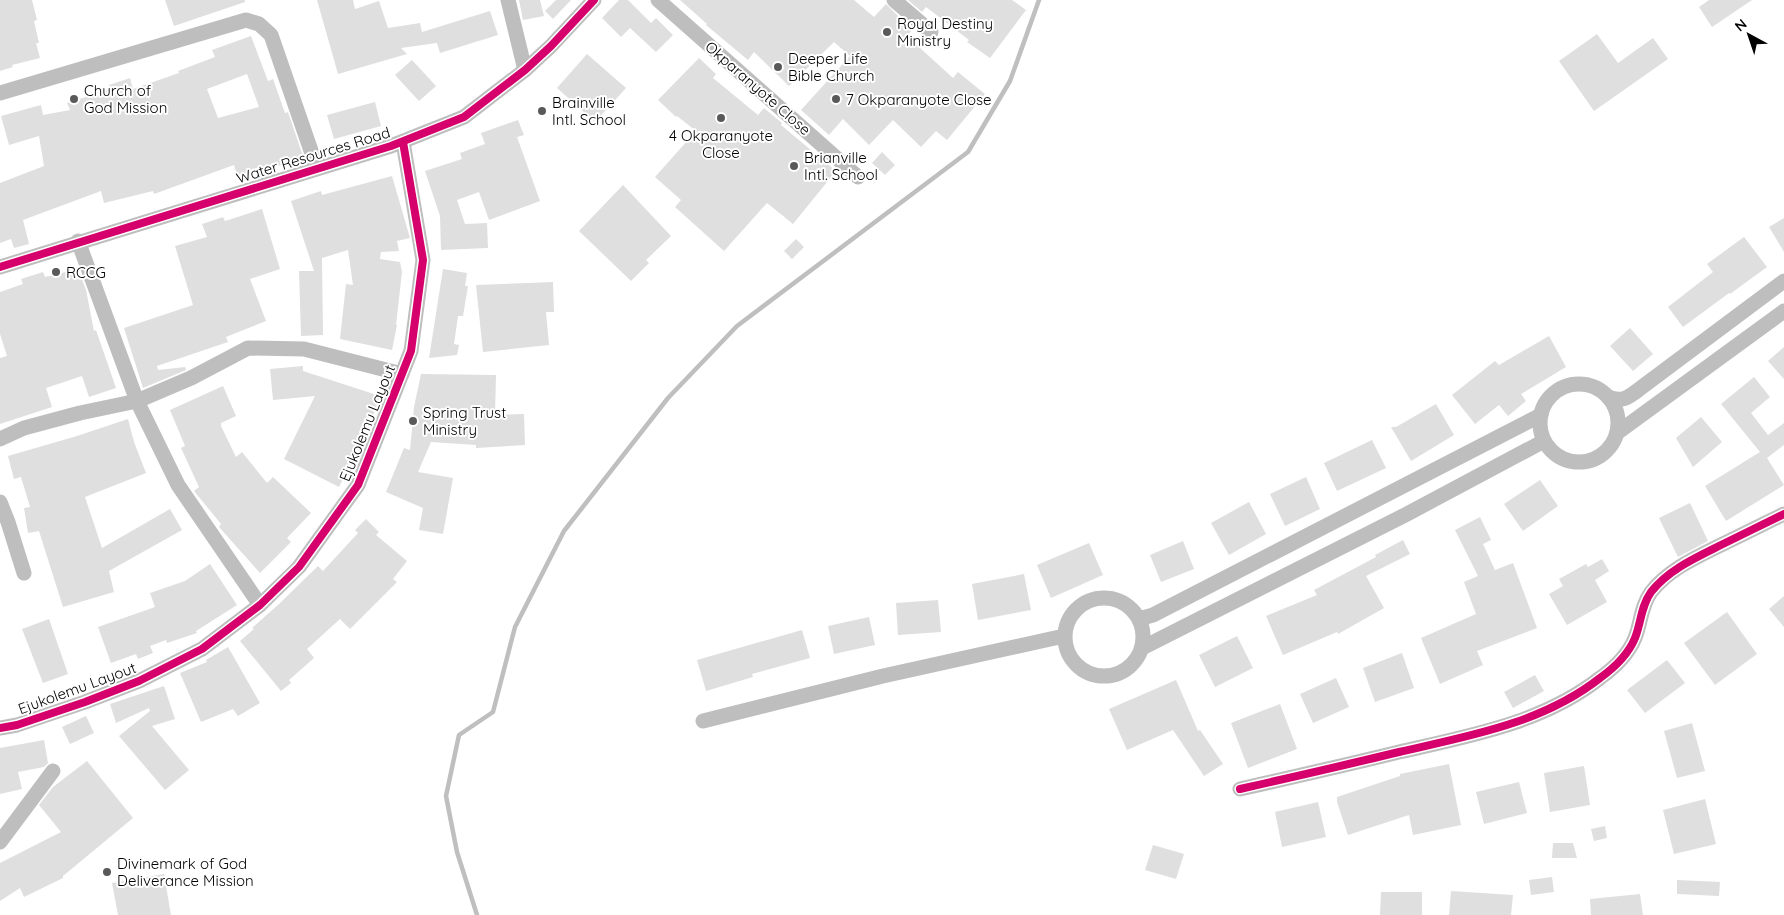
<svg xmlns="http://www.w3.org/2000/svg" width="1784" height="915" viewBox="0 0 1784 915" font-family="Quicksand,sans-serif">
<style>
.lines{fill:none;stroke-linecap:round;stroke-linejoin:round}
.stream{stroke:#bfbfbf;stroke-width:4.5}
.building{fill:#dfdfdf;fill-rule:evenodd}
.minor{stroke:#bebebe;stroke-width:15}
.cycleway-casing{stroke:#fff;stroke-width:11}
.cycleway{stroke:#d6006c;stroke-width:8}
.poi-dot{fill:#595959;stroke:#fff;stroke-width:2}
.labels{text-anchor:middle;dominant-baseline:central;stroke-width:4;stroke-linejoin:round;paint-order:stroke}
.poi-label{font-size:15px;fill:#000;stroke:#fff;text-anchor:start}
.street-label{font-size:15px;fill:#000;stroke:#fff}
</style>
<rect width="100%" height="100%" fill="#fff"/>
<g class="lines">
<polyline class="stream" points="477,915 457,852 446,796 459,735 493,712 515,627 564,531 668,398 737,326 968,152 1010,81 1039,0"/>
</g>
<g class="building">
<polygon points="0,0 32,0 37,20 34,21 39,43 36,43 40,58 12,65 13,67 0,71"/>
<polygon points="165,0 245,0 245,2 174,26"/>
<polygon points="317,0 353,0 355,9 379,1 388,28 420,23 422,32 490,11 498,35 440,53 437,43 401,48 407,54 338,74"/>
<polygon points="519,0 540,0 544,16 523,20"/>
<polygon points="556,0 571,0 553,19 545,11"/>
<polygon points="619,0 628,0 651,23 656,18 673,35 656,52 630,28 621,37 602,18"/>
<polygon points="680,0 854,0 874,17 886,4 912,30 907,36 953,78 958,72 985,94 947,140 936,131 921,147 893,120 869,145 843,119 829,135 801,110 850,56 834,42 789,86 754,52 748,60 706,25 707,24"/>
<polygon points="908,0 1012,0 1026,10 990,58 967,42 969,40 926,7 922,12"/>
<polygon points="1709,0 1752,0 1712,27 1699,7"/>
<polygon points="1597,34 1618,63 1653,38 1668,59 1594,111 1559,61"/>
<path d="M 251,36 L 268,81 L 273,79 L 285,113 L 288,112 L 304,159 L 278,166 L 278,164 L 237,175 L 234,165 L 154,194 L 153,191 L 104,203 L 101,191 L 23,220 L 29,244 L 14,248 L 11,239 L 0,243 L 0,183 L 44,166 L 39,136 L 9,145 L 1,116 L 41,105 L 43,115 L 70,110 L 67,103 L 110,89 L 109,85 L 130,78 L 133,89 L 179,73 L 178,71 L 215,57 L 212,50 ZM 247,74 L 259,107 L 218,118 L 207,89 Z"/>
<polygon points="587,54 626,88 595,122 557,88"/>
<polygon points="699,58 716,74 713,78 758,115 764,108 782,123 781,125 836,171 793,224 767,203 724,251 675,207 681,200 655,177 696,131 677,116 676,117 658,100"/>
<polygon points="412,60 436,86 419,101 395,75"/>
<polygon points="375,102 381,126 334,139 327,115"/>
<polygon points="518,120 524,135 517,137 540,201 489,220 479,192 457,200 465,224 487,223 488,248 441,250 440,216 425,171 462,159 460,153 485,144 481,133"/>
<polygon points="882,152 895,165 885,175 872,163"/>
<polygon points="392,176 410,238 397,241 399,251 381,252 380,259 400,262 402,272 396,325 397,325 392,350 340,339 346,284 353,285 348,250 322,258 323,335 301,336 299,271 314,271 291,201 321,191 322,195"/>
<polygon points="623,185 671,236 646,260 649,263 631,281 579,231"/>
<polygon points="262,209 280,269 250,279 266,321 226,337 228,342 157,366 158,370 185,367 186,370 143,388 124,328 193,305 175,246 207,237 202,224 223,217 225,221"/>
<polygon points="1784,218 1784,252 1769,227"/>
<polygon points="1744,237 1767,267 1730,294 1729,293 1683,327 1668,307 1713,272 1707,264"/>
<polygon points="796,239 804,247 792,259 784,251"/>
<polygon points="78,269 86,290 94,331 96,330 116,388 89,397 82,376 46,388 52,407 0,424 0,358 7,356 0,334 0,292 23,284 21,279 43,272 45,277"/>
<polygon points="443,269 467,273 465,286 468,286 463,316 458,316 454,344 459,345 457,355 429,358"/>
<polygon points="553,282 554,312 546,312 549,345 483,352 476,285"/>
<polygon points="1630,328 1653,354 1633,371 1610,346"/>
<polygon points="1549,336 1566,367 1521,394 1526,401 1508,416 1499,405 1475,424 1452,395 1495,361 1499,365"/>
<polygon points="1784,347 1784,379 1768,361"/>
<polygon points="303,366 303,371 380,396 372,419 370,418 348,461 351,463 339,487 284,459 315,396 273,400 270,369"/>
<polygon points="421,374 496,375 495,415 524,414 525,445 476,448 476,445 431,442 418,472 453,478 443,534 419,530 423,508 386,492 404,448 410,450 414,407"/>
<polygon points="1754,377 1770,397 1751,413 1768,435 1784,423 1784,445 1767,458 1784,485 1726,521 1705,486 1760,452 1721,404"/>
<polygon points="223,386 236,416 221,423 221,426 236,457 242,452 267,483 273,477 311,513 287,538 291,542 260,573 219,527 221,524 194,491 199,487 181,448 185,446 170,410"/>
<polygon points="1436,404 1454,435 1411,461 1391,427 1396,427"/>
<polygon points="1701,417 1722,442 1693,467 1676,438"/>
<polygon points="128,419 134,442 146,473 85,497 102,548 170,509 182,530 109,571 114,592 63,607 39,531 28,533 24,508 30,507 21,477 14,479 8,456 77,436"/>
<polygon points="1372,440 1386,468 1337,491 1324,463"/>
<polygon points="1306,477 1320,509 1285,526 1270,494"/>
<polygon points="1540,480 1558,506 1523,531 1504,504"/>
<polygon points="1249,502 1266,534 1229,555 1211,523"/>
<polygon points="1690,503 1708,541 1678,557 1659,518"/>
<polygon points="1480,517 1491,540 1483,544 1495,570 1513,563 1537,628 1477,651 1483,665 1440,684 1421,638 1476,614 1464,582 1478,576 1455,530"/>
<polygon points="366,519 379,532 376,535 407,561 393,579 397,582 350,629 340,619 307,649 314,658 289,680 291,683 281,691 240,641 254,629 252,628 279,604 318,566 323,571 358,533 355,530"/>
<polygon points="1403,540 1410,554 1366,576 1384,608 1338,634 1337,632 1283,655 1266,616 1317,595 1314,590 1376,557 1375,555"/>
<polygon points="1183,541 1194,569 1161,582 1150,555"/>
<polygon points="1089,543 1103,575 1051,598 1037,565"/>
<polygon points="1602,559 1609,571 1595,580 1607,602 1567,625 1549,594 1563,586 1559,579 1586,564 1588,567"/>
<polygon points="210,564 237,605 196,631 197,633 167,643 166,640 150,646 153,653 138,659 136,654 111,663 98,627 155,607 150,593 185,581"/>
<polygon points="1024,574 1031,610 978,620 972,584"/>
<polygon points="1784,596 1784,627 1769,609"/>
<polygon points="938,600 941,632 898,635 896,603"/>
<polygon points="1727,612 1757,654 1715,685 1684,643"/>
<polygon points="869,617 875,645 834,654 828,626"/>
<polygon points="49,619 68,674 43,683 22,629"/>
<polygon points="802,630 810,658 752,674 753,677 706,691 697,660"/>
<polygon points="1237,636 1253,668 1215,687 1199,655"/>
<polygon points="228,647 260,703 238,716 233,709 201,722 180,673 207,662 206,660"/>
<polygon points="1402,653 1414,688 1375,702 1363,668"/>
<polygon points="1667,660 1685,683 1645,713 1627,690"/>
<polygon points="1535,675 1544,691 1513,708 1504,692"/>
<polygon points="1336,678 1349,707 1313,723 1300,694"/>
<polygon points="1176,680 1198,731 1200,730 1223,764 1204,776 1173,730 1127,750 1109,709"/>
<polygon points="164,686 175,719 152,726 189,770 165,790 119,736 150,711 149,708 116,723 110,704"/>
<polygon points="1280,704 1297,749 1248,768 1231,723"/>
<polygon points="86,716 94,733 70,744 62,727"/>
<polygon points="1692,723 1705,771 1677,778 1664,731"/>
<polygon points="44,740 48,763 44,767 18,772 22,789 0,794 0,748"/>
<polygon points="87,761 133,818 63,876 63,878 24,897 20,888 0,901 0,863 61,832 39,805 53,787"/>
<polygon points="1449,764 1461,825 1413,835 1409,815 1348,835 1337,802 1337,797 1400,776 1400,774"/>
<polygon points="1584,766 1590,805 1550,812 1544,773"/>
<polygon points="1519,782 1527,813 1484,824 1476,792"/>
<polygon points="1705,799 1716,844 1674,854 1663,810"/>
<polygon points="1318,802 1326,837 1282,847 1275,812"/>
<polygon points="1605,826 1607,838 1594,841 1591,829"/>
<polygon points="1553,843 1573,843 1577,858 1552,858"/>
<polygon points="1153,845 1184,854 1176,879 1145,870"/>
<polygon points="164,874 171,915 118,915 112,883"/>
<polygon points="1552,877 1554,892 1531,895 1529,880"/>
<polygon points="1677,880 1720,882 1719,896 1677,894"/>
<polygon points="1451,891 1513,895 1511,915 1449,915"/>
<polygon points="1381,892 1422,892 1422,915 1380,915"/>
<polygon points="1640,894 1643,915 1591,915 1590,899"/>
</g>
<g class="lines">
<g class="minor">
<polyline points="508,0 525,70"/>
<polyline points="658,0 858,177"/>
<polyline points="894,0 931,32"/>
<polyline points="0,93 246,20 259,24 271,35 317,168"/>
<polyline points="78,241 137,401 178,485 260,605"/>
<polyline points="0,267 391,146 464,117 525,70 551,46 594,0"/>
<circle cx="1579" cy="423" r="39"/>
<path d="M 1608,397 C 1624,403 1630,396 1642,387 L 1784,281"/>
<polyline points="1617,433 1784,311"/>
<polyline points="0,439 24,428 80,413 137,401 191,378 248,348 304,349 402,374"/>
<polyline points="0,502 8,522 24,573"/>
<circle cx="1104" cy="637" r="39"/>
<polyline points="1139,619 1153,615 1541,415"/>
<polyline points="1142,648 1407,514 1544,441"/>
<polyline points="703,721 883,676 1064,636"/>
<polyline points="0,728 17,725 85,702 139,681 202,649 260,605 299,567 358,485 411,351 423,260 403,142"/>
<path d="M 1240,789 C 1293,777 1346,765 1399,752 C 1469,736 1543,723 1600,678 C 1614,668 1628,655 1635,638 C 1641,623 1641,606 1651,592 C 1669,569 1697,557 1723,544 C 1743,534 1764,524 1784,514"/>
<polyline points="0,842 53,771"/>
</g>
<g class="cycleway-casing">
<g id="cycleway">
<polyline points="0,267 391,146 464,117 525,70 551,46 594,0"/>
<polyline points="0,728 17,725 85,702 139,681 202,649 260,605 299,567 358,485 411,351 423,260 403,142"/>
<path d="M 1240,789 C 1293,777 1346,765 1399,752 C 1469,736 1543,723 1600,678 C 1614,668 1628,655 1635,638 C 1641,623 1641,606 1651,592 C 1669,569 1697,557 1723,544 C 1743,534 1764,524 1784,514"/>
</g>
</g>
<use href="#cycleway" class="cycleway"/>
</g>
<g class="poi-dot">
<circle cx="887" cy="32" r="5"/>
<circle cx="778" cy="67" r="5"/>
<circle cx="74" cy="99" r="5"/>
<circle cx="836" cy="99" r="5"/>
<circle cx="542" cy="111" r="5"/>
<circle cx="721" cy="118" r="5"/>
<circle cx="794" cy="166" r="5"/>
<circle cx="56" cy="272" r="5"/>
<circle cx="413" cy="421" r="5"/>
<circle cx="107" cy="872" r="5"/>
</g>
<g class="labels">
<g class="poi-label">
<text x="897" y="23">Royal Destiny<tspan x="897" dy="17">Ministry</tspan></text>
<text x="788" y="58">Deeper Life<tspan x="788" dy="17">Bible Church</tspan></text>
<text x="84" y="90">Church of<tspan x="84" dy="17">God Mission</tspan></text>
<text x="846" y="99">7 Okparanyote Close</text>
<text x="552" y="102">Brainville<tspan x="552" dy="17">Intl. School</tspan></text>
<text x="721" y="135" text-anchor="middle">4 Okparanyote<tspan x="721" dy="17">Close</tspan></text>
<text x="804" y="157">Brianville<tspan x="804" dy="17">Intl. School</tspan></text>
<text x="66" y="272">RCCG</text>
<text x="423" y="412">Spring Trust<tspan x="423" dy="17">Ministry</tspan></text>
<text x="117" y="863">Divinemark of God<tspan x="117" dy="17">Deliverance Mission</tspan></text>
</g>
<g class="street-label">
<text transform="translate(758 88) rotate(41)">Okparanyote Close</text>
<text transform="translate(313 155) rotate(-17)">Water Resources Road</text>
<text transform="translate(367 423) rotate(-68)">Ejukolemu Layout</text>
<text transform="translate(77 688) rotate(-20)">Ejukolemu Layout</text>
</g>
</g>
<g transform="translate(1749 35) rotate(320)" stroke="#ffffff" stroke-width="4" paint-order="stroke">
<path d="M0-4L9 19L0 12L-9 19Z" fill="#000000"/>
<text y="-8" font-size="14" font-weight="bold" text-anchor="middle" fill="#000000">N</text>
</g>
</svg>
